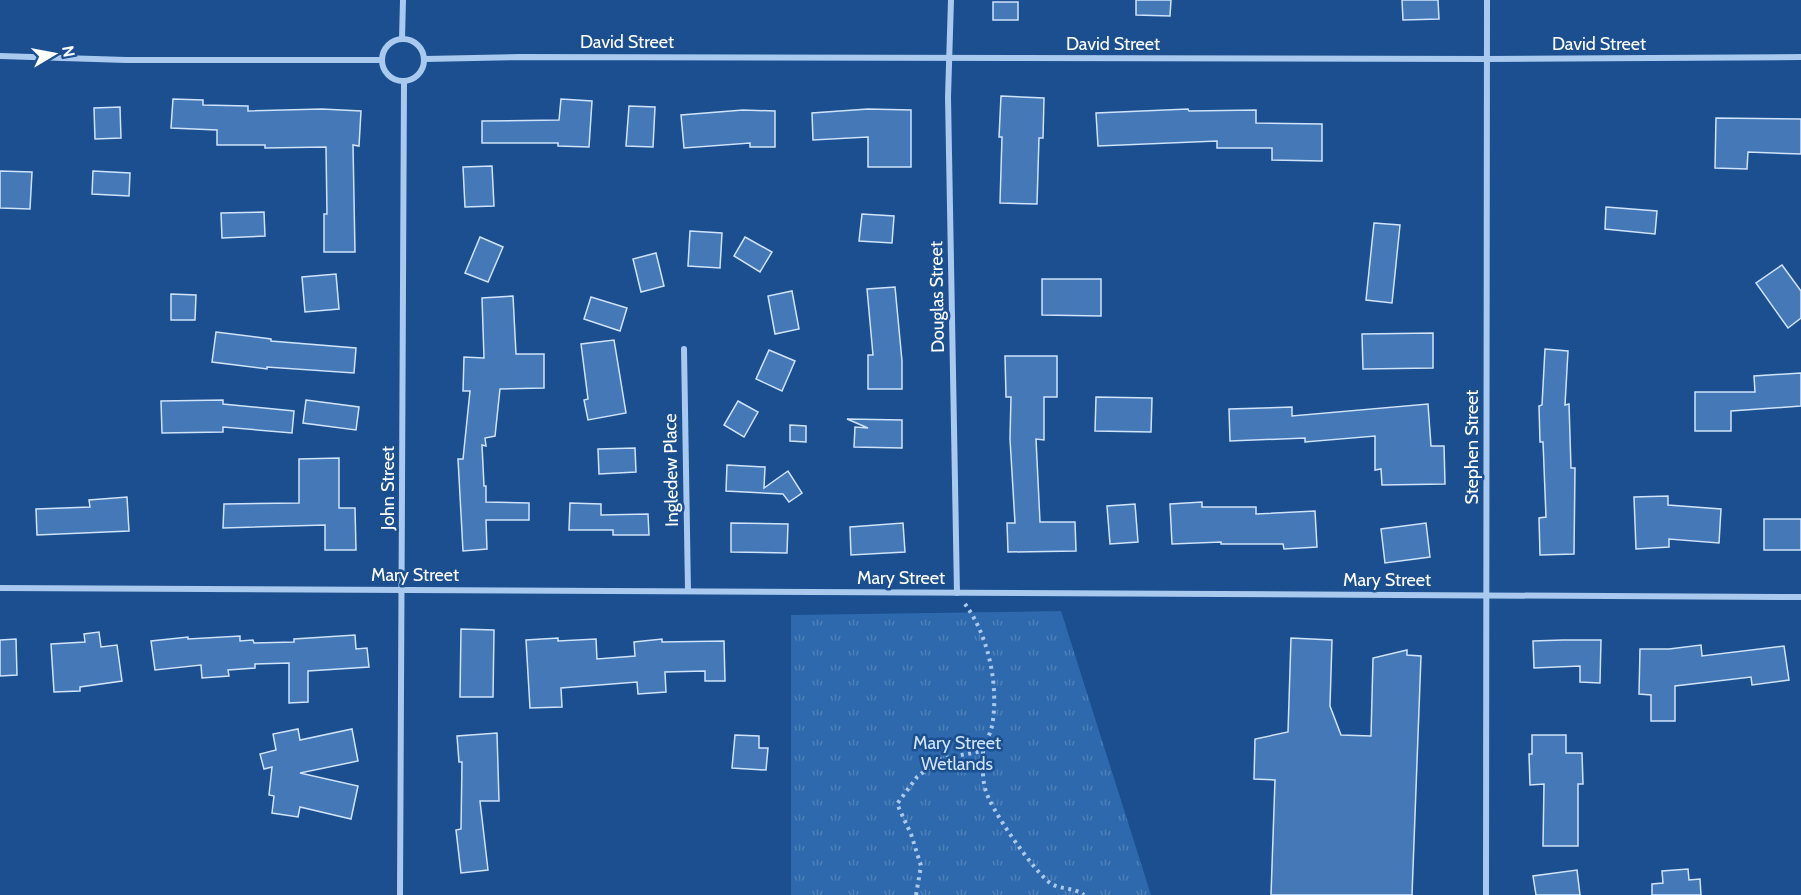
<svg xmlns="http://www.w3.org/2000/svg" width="1801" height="895" viewBox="0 0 1801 895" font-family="Cabin,sans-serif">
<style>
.park{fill:url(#park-tufts)}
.building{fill:#4478b7;stroke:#cfe3fa;stroke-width:1.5}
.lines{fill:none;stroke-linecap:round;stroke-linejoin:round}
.path{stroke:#a9c9ee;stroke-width:4;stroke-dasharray:3 4.5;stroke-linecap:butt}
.street{stroke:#a9c9ee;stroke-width:6}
.labels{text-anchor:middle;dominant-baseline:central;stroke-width:5;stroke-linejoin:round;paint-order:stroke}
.street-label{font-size:18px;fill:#fff;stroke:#1b4f8f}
.park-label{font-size:18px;fill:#cfe3fa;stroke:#1b4f8f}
</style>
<defs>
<pattern id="park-tufts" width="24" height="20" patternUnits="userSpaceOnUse" patternTransform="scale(1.5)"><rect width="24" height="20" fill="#2e69ad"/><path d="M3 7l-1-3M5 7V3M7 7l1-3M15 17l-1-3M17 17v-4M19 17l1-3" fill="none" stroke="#4d80b9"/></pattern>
</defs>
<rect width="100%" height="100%" fill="#1b4f8f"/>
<polygon class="park" points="1061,611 1151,895 791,895 791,615"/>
<g class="building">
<polygon points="1136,0 1171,0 1170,16 1136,15"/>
<polygon points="1402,0 1438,0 1439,19 1403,20"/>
<rect x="993" y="2" width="25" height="18"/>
<polygon points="1001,96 1044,98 1043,138 1039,138 1037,204 1000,203 1002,137 999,137"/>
<polygon points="173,99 203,100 203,105 248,106 248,111 322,109 361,111 359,146 353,145 355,252 324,252 324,214 327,214 326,147 265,148 265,145 217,145 217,130 171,128"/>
<polygon points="561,99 592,101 589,147 558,146 558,143 482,143 482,121 559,120"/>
<polygon points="629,106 655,107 653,147 626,146"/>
<polygon points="120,107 121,138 95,139 94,108"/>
<polygon points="868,109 911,110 911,167 868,167 868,137 813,140 812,113"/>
<polygon points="1188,109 1189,111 1256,110 1256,123 1322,124 1322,161 1272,160 1272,148 1217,148 1217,141 1098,146 1096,113"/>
<polygon points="743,110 775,111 775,147 750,147 750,143 684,148 681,115"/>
<polygon points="1716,118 1801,119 1801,154 1748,152 1747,169 1715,168"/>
<polygon points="492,166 494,206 465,207 463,167"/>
<polygon points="0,171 32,172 30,209 0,208"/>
<polygon points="93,171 130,173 129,196 92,194"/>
<polygon points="1606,207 1657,211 1655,234 1605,229"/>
<polygon points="264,212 265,236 222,238 221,213"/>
<polygon points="862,214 894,216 892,243 859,241"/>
<polygon points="1374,223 1400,225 1392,303 1366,300"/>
<polygon points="690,231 722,233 720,268 688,266"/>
<polygon points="480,237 503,247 488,282 465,273"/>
<polygon points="745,237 772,252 760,272 734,256"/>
<polygon points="656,253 664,286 641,292 633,259"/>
<polygon points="1782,265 1801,291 1801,318 1788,328 1756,283"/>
<polygon points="336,274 339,309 305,312 302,277"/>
<polygon points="1042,279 1101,279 1101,316 1042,315"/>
<polygon points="895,287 902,361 902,389 868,389 868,355 873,355 867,289"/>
<polygon points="792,291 799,329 775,334 768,296"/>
<polygon points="171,294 196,295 195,320 171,320"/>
<polygon points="513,296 516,354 544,354 544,388 500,389 495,436 485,438 486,446 482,445 484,486 486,486 486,502 529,503 529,520 486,520 487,549 463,551 458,459 463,459 470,391 463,391 464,357 484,358 482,298"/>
<polygon points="591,297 627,308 620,331 584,319"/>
<polygon points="216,332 271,339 271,341 356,348 354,373 267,367 267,369 212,362"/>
<polygon points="1433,333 1433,368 1363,369 1362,334"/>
<polygon points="614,340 626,413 588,420 584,400 588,399 581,344"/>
<polygon points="1545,349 1568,351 1565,405 1569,404 1571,468 1575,468 1574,554 1540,555 1539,518 1546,517 1543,442 1540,442 1539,406 1542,405"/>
<polygon points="769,350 795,361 782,391 756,379"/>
<polygon points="1005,356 1057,356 1057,397 1044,397 1044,440 1036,439 1040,522 1075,522 1076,551 1008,552 1007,523 1015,523 1010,439 1011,397 1006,397"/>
<polygon points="1801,373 1801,406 1731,411 1731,431 1695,431 1695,392 1755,392 1754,376"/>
<polygon points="1096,397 1152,398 1151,432 1095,431"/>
<polygon points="223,400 223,404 294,411 292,433 223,427 223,432 162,433 161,401"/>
<polygon points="306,400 359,407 356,430 303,423"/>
<polygon points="738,401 758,412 744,437 724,425"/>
<polygon points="1428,404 1431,446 1444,446 1445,484 1382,485 1381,469 1375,470 1375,436 1305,442 1305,438 1230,441 1229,409 1292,407 1292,416"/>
<polygon points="847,419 902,420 902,448 854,447 855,427 868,428"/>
<polygon points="790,425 806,426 806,442 790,441"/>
<polygon points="635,448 636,472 599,474 598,449"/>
<polygon points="339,458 339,508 355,508 356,550 325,550 325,525 223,528 224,504 299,503 299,459"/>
<polygon points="727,465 765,467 764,488 788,471 802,493 789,502 783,494 726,491"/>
<polygon points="1668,496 1668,505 1721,509 1719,543 1669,539 1669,547 1636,549 1634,497"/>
<polygon points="127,497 129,531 37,535 36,509 90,507 89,500"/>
<polygon points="1202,502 1202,507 1256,507 1256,514 1315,511 1317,547 1284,549 1283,544 1221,544 1221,542 1172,544 1170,504"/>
<polygon points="570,503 601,504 601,515 648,514 649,535 613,535 613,530 569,530"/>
<polygon points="1135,504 1138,542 1110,544 1107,506"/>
<rect x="1764" y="519" width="37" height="31"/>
<polygon points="731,523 788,524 787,553 731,552"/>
<polygon points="903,523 905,552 851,555 850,527"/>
<polygon points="1426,523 1430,557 1385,563 1381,529"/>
<polygon points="461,629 494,630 493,697 460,697"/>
<polygon points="99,632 101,647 117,645 122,681 80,687 80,691 54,692 51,644 85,642 84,634"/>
<polygon points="355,635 356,649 367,648 369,667 308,671 308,702 289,703 289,663 255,664 255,668 228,670 229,676 202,678 201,665 155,670 151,641 188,637 188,639 240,636 240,641 253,640 254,643 294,642 294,639"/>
<polygon points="558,638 558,641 596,639 597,659 635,656 634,642 662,639 662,642 724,641 725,681 705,681 705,671 665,672 666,692 638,694 637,682 561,688 562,707 530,708 526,640"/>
<polygon points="1291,638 1332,640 1330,706 1341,735 1371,736 1373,658 1407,650 1407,655 1421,656 1412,895 1271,895 1275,780 1254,779 1255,739 1288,732"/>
<polygon points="16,639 17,675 0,676 0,640"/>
<polygon points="1563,640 1601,640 1600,683 1580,682 1580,666 1534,668 1533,641"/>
<polygon points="1701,645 1702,656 1784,646 1789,680 1752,685 1751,677 1675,686 1675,721 1651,721 1651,695 1639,694 1640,649 1669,649"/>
<polygon points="298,729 300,740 352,729 358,761 300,773 358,786 351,819 300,807 298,817 272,813 274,796 269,795 272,767 264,769 260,754 276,750 273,734"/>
<polygon points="497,733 499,801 480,801 488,870 461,873 456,830 461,829 462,762 459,762 457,736"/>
<polygon points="735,735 759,736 759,748 768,748 766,770 732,768"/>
<polygon points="1532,735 1566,735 1566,753 1582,753 1583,784 1578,784 1578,846 1543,846 1544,784 1530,785 1529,754 1532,754"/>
<polygon points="1688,869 1689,880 1700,879 1701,895 1652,895 1652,884 1663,883 1662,871"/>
<polygon points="1577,870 1580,895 1536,895 1533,876"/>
</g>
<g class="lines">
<g class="path">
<path d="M 965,604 C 988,635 998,682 993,720 C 992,731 986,741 983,751"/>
<path d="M 916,895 L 921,866 L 911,834 L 897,804 L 917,777 L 940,759 L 983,751 C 983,763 982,777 985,788 C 989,808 1034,871 1050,883 C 1060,890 1074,887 1084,895"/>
</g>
<g class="street">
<polyline points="951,0 948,97 957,593"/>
<circle cx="403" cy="60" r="21"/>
<polyline points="402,39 403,0"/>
<polyline points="0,56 126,60 382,60"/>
<polyline points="425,59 519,57 1487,59 1801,57"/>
<polyline points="684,349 688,591"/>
<polyline points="0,588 1801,597"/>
<polyline points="400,895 404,82"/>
<polyline points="1486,895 1487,0"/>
</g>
</g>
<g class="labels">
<g class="street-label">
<text x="627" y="42">David Street</text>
<text x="1113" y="44">David Street</text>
<text x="1599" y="44">David Street</text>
<text transform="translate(937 297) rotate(-91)">Douglas Street</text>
<text transform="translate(1472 447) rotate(-90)">Stephen Street</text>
<text transform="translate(671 470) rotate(-91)">Ingledew Place</text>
<text transform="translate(388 488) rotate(-90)">John Street</text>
<text x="415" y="575">Mary Street</text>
<text x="901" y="578">Mary Street</text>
<text x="1387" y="580">Mary Street</text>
</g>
<g class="park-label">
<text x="957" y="743">Mary Street<tspan x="957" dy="21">Wetlands</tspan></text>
</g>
</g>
<g transform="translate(54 54) rotate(80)" stroke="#1b4f8f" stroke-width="4.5" paint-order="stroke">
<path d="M0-4.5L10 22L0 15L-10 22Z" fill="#ffffff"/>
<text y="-9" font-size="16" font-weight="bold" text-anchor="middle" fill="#ffffff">N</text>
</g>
</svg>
